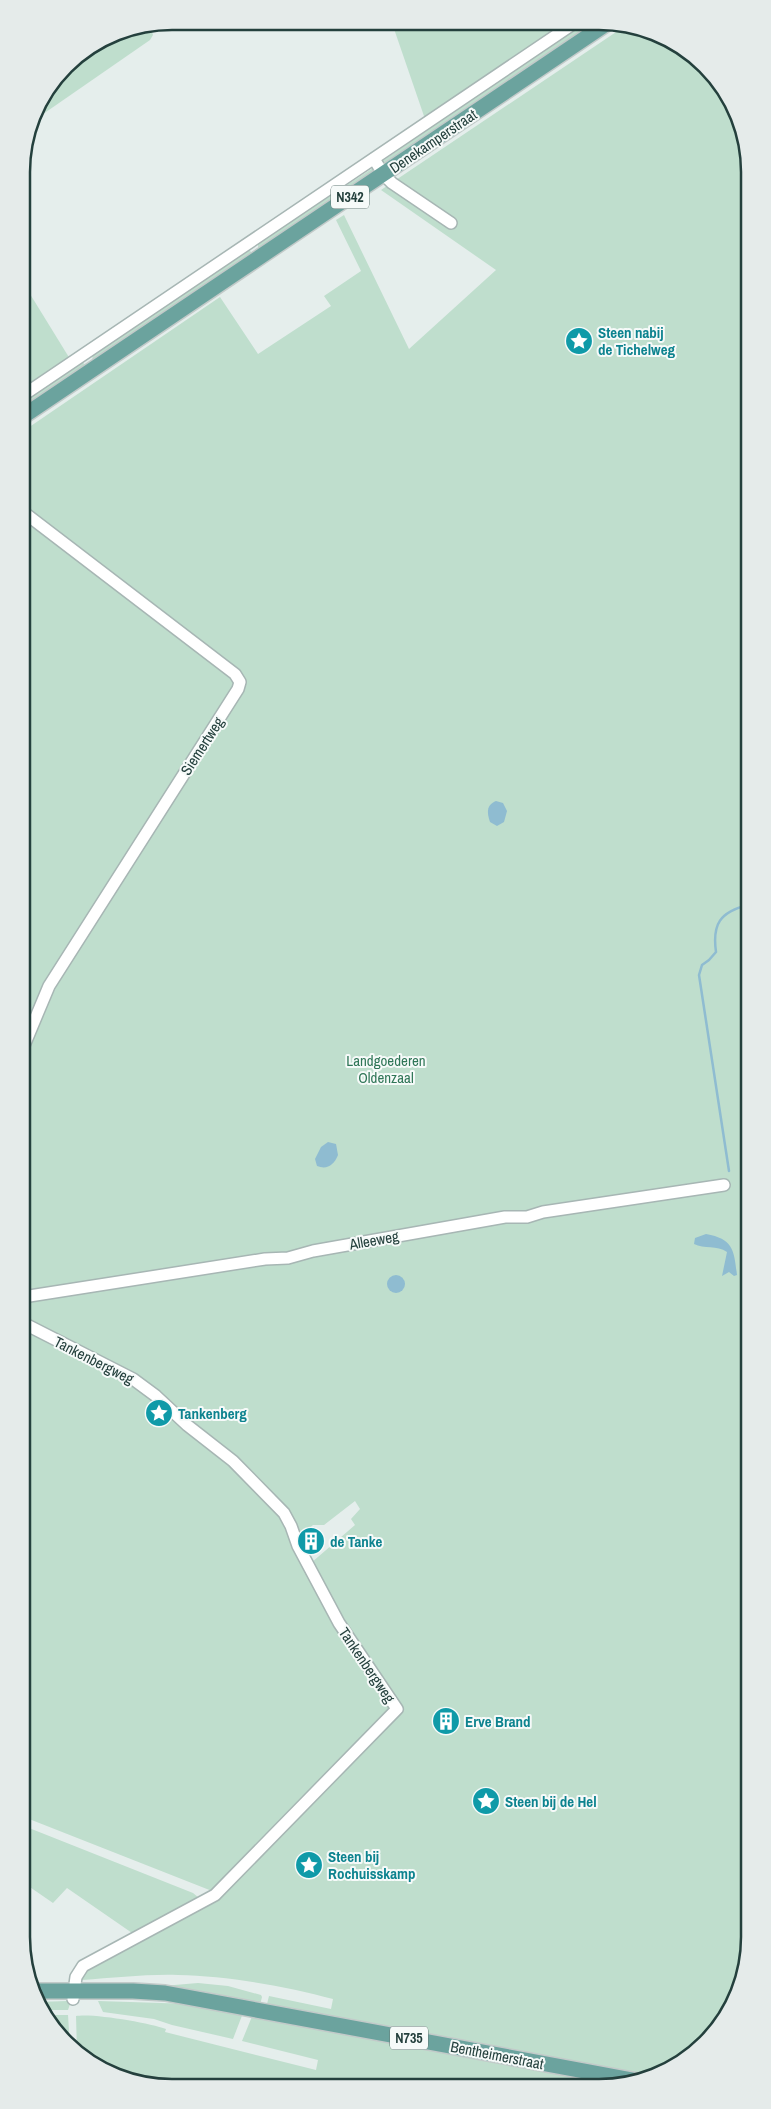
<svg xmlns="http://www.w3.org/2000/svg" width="771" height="2109" viewBox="0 0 771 2109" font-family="'Archivo Narrow',sans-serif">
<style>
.green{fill:#bfdecd;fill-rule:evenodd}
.water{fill:#8fbcd1}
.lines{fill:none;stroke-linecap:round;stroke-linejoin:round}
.stream{stroke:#8fbcd1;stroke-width:2.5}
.minor-casing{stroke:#a7b6b4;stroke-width:14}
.major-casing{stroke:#c2cac9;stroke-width:18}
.minor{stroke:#fff;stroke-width:11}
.major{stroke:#6ba39e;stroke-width:15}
.labels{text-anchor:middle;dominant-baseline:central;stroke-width:4;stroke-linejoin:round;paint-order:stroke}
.shield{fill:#f6faf9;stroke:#637875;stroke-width:1}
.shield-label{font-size:14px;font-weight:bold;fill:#24403d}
.street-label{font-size:15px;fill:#24403d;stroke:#f6faf9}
.culture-label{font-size:15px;font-weight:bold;fill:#0d838f;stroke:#f6faf9;text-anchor:start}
.park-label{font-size:15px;fill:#2f7657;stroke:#f6faf9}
.rim{fill:none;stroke:#24403d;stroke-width:2.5}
</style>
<rect width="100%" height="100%" fill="#e5eeec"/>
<g class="green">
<path d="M 392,23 L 496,23 C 513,32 517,27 535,24 C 545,22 557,24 567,24 L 425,119 Z"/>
<polygon points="580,24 599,24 384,168 381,162"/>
<path d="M 628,24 L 674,41 L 706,66 L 730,97 L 747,142 L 749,1946 L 738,1994 L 712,2036 L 675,2067 L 629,2085 L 143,2085 L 105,2072 L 77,2052 L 76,2016 C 93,2013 150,2023 166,2029 L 165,2032 L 316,2070 L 318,2060 L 242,2041 L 253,2014 L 271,2008 L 267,2004 L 269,1996 L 331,2009 L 333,1999 C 286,1986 227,1976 178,1975 C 146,1974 114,1978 82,1980 L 84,1971 L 113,1954 L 151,1937 L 211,1902 L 212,1891 L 24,1817 L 22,432 L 220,297 L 258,354 L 331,306 L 324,296 L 361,271 L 336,220 L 344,215 L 409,349 L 496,270 L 381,190 ZM 355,1501 L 360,1509 L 351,1519 L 355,1525 L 311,1563 L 299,1538 L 313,1525 L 324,1525 Z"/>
<polygon points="150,26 153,35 150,40 33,121 37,106 72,59 115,33"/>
<polygon points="373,168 375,171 261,250 258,247 258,243"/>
<polygon points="249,249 254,257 94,363 92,360 93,355"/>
<polygon points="22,281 70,359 22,390"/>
<polygon points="82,362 88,367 22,415 22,401"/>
<polygon points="24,1826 193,1893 199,1898 135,1935 67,1888 53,1903 24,1883"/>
<polygon points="198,1983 228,1986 261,1995 262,1997 260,2005 139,1988"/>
<polygon points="67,2001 70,2004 68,2010 41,2010 38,2002"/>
<polygon points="98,2001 193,2004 243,2013 233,2039 172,2025 154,2019 103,2012"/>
<polygon points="44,2015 68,2015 70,2047 66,2044"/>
</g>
<g class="water">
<path d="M 496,801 L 503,803 L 507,811 L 504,822 L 497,826 L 490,822 C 487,813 486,805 496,801 Z"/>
<path d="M 328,1142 L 336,1144 L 338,1155 C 334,1165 327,1170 317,1166 L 315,1159 L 321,1147 Z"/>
<path d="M 706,1234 C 734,1239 734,1251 737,1275 L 734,1276 L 729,1272 L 722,1276 L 727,1252 C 717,1245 704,1249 694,1244 L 695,1238 Z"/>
<circle cx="396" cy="1284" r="9"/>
</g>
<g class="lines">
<g class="stream">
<polyline points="742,906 748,941"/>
<path d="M 729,1171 L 699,975 L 702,965 L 709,960 L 716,952 C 712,924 720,912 748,905"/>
</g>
<g class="minor-casing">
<g id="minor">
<polyline points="374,159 384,175 392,183 451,223"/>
<polyline points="22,396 573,24"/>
<polyline points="22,511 235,674 240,682 238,689 49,986 23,1048"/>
<polyline points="23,1297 265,1259 288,1258 313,1251 505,1217 527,1217 543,1212 724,1185"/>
<polyline points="23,1323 133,1379 156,1396 187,1425 233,1461 284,1513 291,1526 298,1546 339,1623 397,1709 215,1895 83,1966 76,1977 73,1999"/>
</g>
</g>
<g class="major-casing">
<g id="major">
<polyline points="22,417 606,24"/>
<polyline points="33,1991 133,1991 165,1993 638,2081"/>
</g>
</g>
<use href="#minor" class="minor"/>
<use href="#major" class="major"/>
</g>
<defs>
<g id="sight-disc" transform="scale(1.4375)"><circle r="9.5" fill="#0f9aa8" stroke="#f6faf9"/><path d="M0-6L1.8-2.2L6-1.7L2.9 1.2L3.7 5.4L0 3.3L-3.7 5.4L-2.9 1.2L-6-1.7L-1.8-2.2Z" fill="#fff"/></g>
<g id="building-disc" transform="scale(1.4375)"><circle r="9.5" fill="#0f9aa8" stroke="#f6faf9"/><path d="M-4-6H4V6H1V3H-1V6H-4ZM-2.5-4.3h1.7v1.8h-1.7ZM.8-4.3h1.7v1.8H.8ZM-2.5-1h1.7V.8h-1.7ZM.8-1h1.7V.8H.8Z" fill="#fff"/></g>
</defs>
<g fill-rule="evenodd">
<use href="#sight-disc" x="579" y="341"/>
<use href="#sight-disc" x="159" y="1413"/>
<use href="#building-disc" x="311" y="1541"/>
<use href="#building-disc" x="446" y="1721"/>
<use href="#sight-disc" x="486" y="1801"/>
<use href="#sight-disc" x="309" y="1865"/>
</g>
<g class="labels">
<g class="shield">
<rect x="331" y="185.5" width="38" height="23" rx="4"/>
<rect x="390" y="2026.5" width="38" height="23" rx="4"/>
</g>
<g class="shield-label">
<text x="350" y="197">N342</text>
<text x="409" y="2038">N735</text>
</g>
<g class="street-label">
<text transform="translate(433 141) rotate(-34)">Denekamperstraat</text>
<text transform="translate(202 746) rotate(-57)">Siemertweg</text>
<text transform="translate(374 1240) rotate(-10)">Alleeweg</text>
<text transform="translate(94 1360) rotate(27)">Tankenbergweg</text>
<text transform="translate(367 1665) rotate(56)">Tankenbergweg</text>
<text transform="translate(497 2055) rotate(11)">Bentheimerstraat</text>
</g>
<g class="culture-label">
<text x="598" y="332">Steen nabij<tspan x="598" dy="17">de Tichelweg</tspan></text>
<text x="178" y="1413">Tankenberg</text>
<text x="330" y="1541">de Tanke</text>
<text x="465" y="1721">Erve Brand</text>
<text x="505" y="1801">Steen bij de Hel</text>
<text x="328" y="1856">Steen bij<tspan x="328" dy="17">Rochuisskamp</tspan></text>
</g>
<g class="park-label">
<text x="386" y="1060">Landgoederen<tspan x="386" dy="17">Oldenzaal</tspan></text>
</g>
</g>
<path d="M0 0H771V2109H0ZM172 30H599A142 142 0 0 1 741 172V1937A142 142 0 0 1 599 2079H172A142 142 0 0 1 30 1937V172A142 142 0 0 1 172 30Z" fill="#e5ebea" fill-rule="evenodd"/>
<path class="rim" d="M172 30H599A142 142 0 0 1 741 172V1937A142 142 0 0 1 599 2079H172A142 142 0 0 1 30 1937V172A142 142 0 0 1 172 30Z"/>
</svg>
